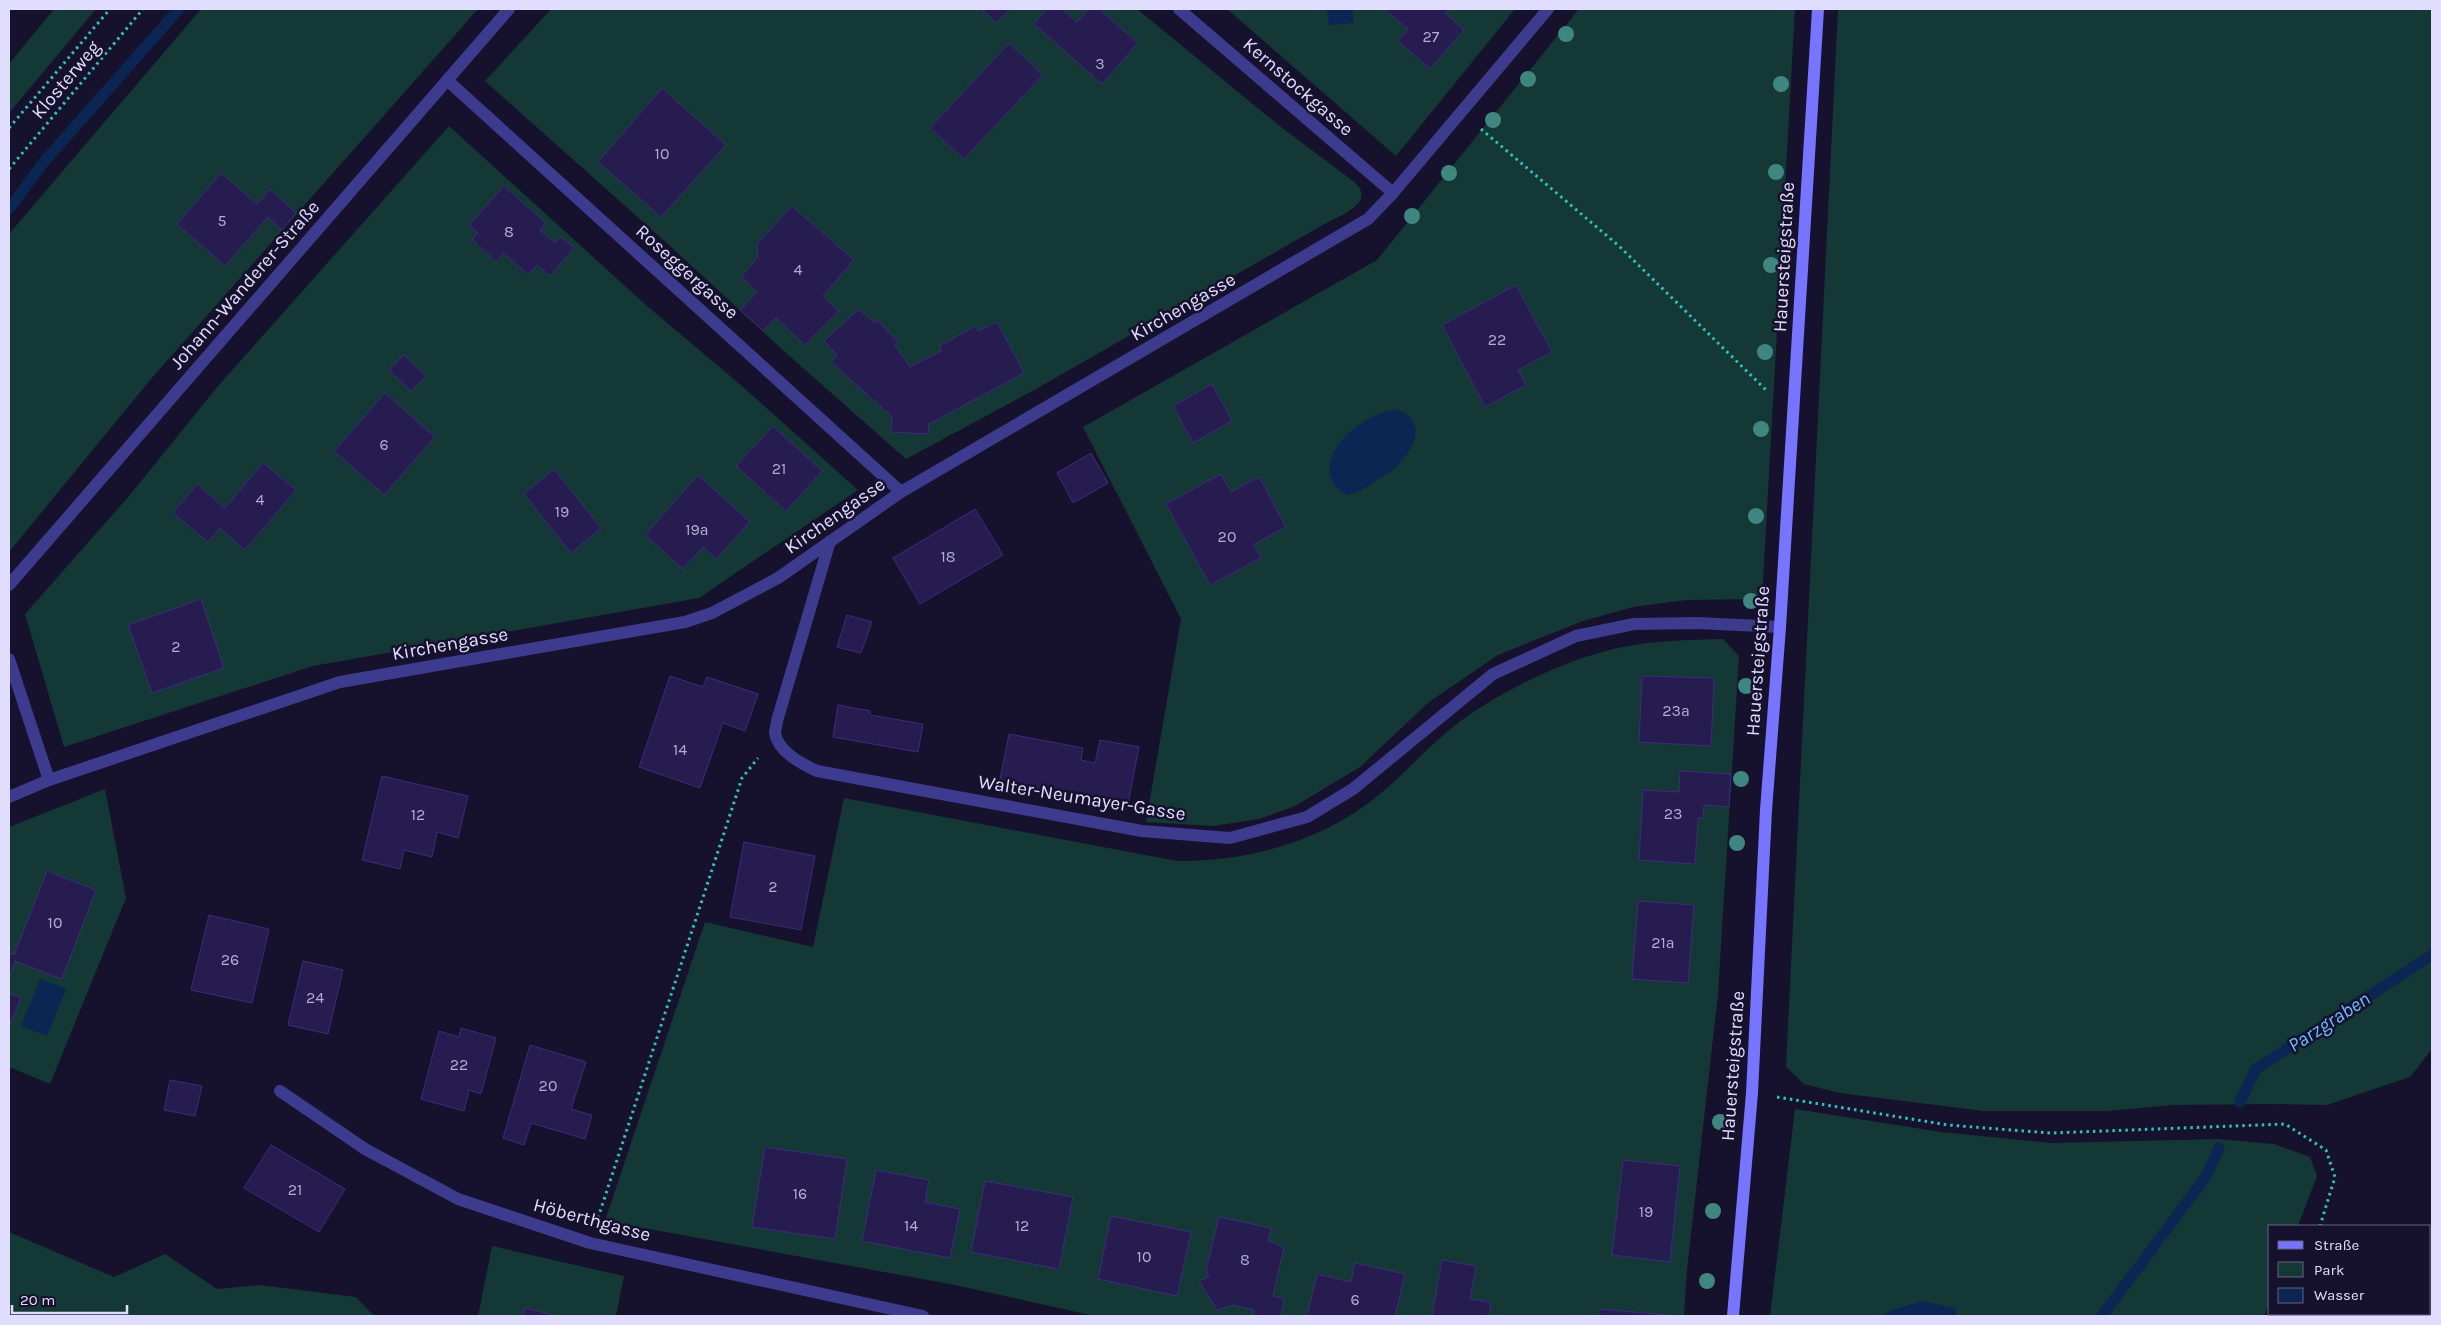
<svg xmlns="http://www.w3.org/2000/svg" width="2441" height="1325" viewBox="0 0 2441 1325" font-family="Karla,sans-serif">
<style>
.green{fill:#143836}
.water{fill:#0b2652}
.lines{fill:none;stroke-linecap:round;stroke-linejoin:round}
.stream{stroke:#0b2652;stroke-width:11}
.building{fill:#261c4f;stroke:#3c2d7c}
.path{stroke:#2dc4b9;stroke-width:3;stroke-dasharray:2.5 4;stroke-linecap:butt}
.street{stroke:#3d3b8e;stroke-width:12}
.secondary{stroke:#7774ff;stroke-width:12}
.tree{fill:#408680}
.labels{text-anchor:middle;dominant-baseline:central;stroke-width:5;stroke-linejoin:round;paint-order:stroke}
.number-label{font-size:16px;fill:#b2add3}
.street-label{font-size:19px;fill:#e1ddff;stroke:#16112d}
.water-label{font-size:20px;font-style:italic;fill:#6bbcff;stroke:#16112d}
</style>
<rect width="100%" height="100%" fill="#16112d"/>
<g class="green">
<polygon points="54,9 96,9 9,113 9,64"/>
<polygon points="201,9 478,9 151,379 9,552 9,234"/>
<path d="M 551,9 L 1137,9 L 1281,127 L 1353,181 C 1379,203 1339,215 1321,226 L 1036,389 L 906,459 L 795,361 L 670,246 L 485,81 Z"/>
<polygon points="1227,9 1515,9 1396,156"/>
<polygon points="1579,9 1795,9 1762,599 1686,600 1633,607 1583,621 1498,655 1429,702 1360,767 1295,806 1259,819 1213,826 1146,822 1181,619 1083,427 1377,260"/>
<polygon points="1838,9 2432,9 2432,1049 2410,1077 2327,1105 2266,1104 2174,1105 2107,1111 1983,1111 1840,1093 1804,1084 1786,1067"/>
<polygon points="449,126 646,305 743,387 858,490 699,598 313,666 64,747 25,614 129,496 218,386"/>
<path d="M 1723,639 L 1739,656 L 1718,994 L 1687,1270 L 1684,1316 L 1094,1316 L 955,1285 L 605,1221 L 705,922 L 813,947 L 844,798 L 1177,861 C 1253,861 1328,840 1387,788 C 1417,761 1444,730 1478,709 C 1524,680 1575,656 1628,646 C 1659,640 1691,640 1723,639 Z"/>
<polygon points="105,789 126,898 50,1084 9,1067 9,827"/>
<polygon points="1795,1109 1941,1132 2051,1143 2219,1139 2274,1144 2310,1157 2317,1176 2298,1226 2270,1226 2270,1302 2264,1316 1770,1316"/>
<polygon points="9,1232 114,1277 165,1254 217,1289 260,1285 356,1297 374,1316 9,1316"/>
<polygon points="492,1246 624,1276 616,1316 478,1316"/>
</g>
<g class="water">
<polygon points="1327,9 1352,9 1354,23 1329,25"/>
<path d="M 1397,410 C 1429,421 1414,450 1396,467 C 1390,473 1381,477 1374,482 C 1368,486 1359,493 1351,494 C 1345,495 1341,492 1338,489 C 1309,455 1365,411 1397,410 Z"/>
<polygon points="40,979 66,989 47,1036 21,1026"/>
<polygon points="1922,1301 1956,1308 1956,1316 1885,1316 1887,1312"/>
</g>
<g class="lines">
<g class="stream">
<polyline points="9,209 43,163 179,9"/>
<polyline points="2240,1102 2256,1069 2432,955"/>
<polyline points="2102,1316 2205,1178 2219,1148"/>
</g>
</g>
<g class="building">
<polygon points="982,9 1010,9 996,23"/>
<polygon points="1047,9 1062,9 1077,22 1089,9 1099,9 1138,43 1102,84 1034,24"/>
<polygon points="1384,9 1449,9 1445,13 1464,30 1430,69 1398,41 1408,29"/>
<polygon points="1009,43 1043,75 964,159 930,128"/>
<polygon points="662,88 726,145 661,217 598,162"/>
<polygon points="221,173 257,204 270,189 296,213 282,230 268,217 225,266 177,224"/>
<polygon points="504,186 546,223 540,230 555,243 561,237 574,248 550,276 537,265 528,275 504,253 496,262 472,239 478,233 469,225"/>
<polygon points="792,206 854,260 823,296 839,311 805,345 776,318 763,331 740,310 757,292 741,277 758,257 757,244"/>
<polygon points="1516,285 1552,352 1518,370 1526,385 1485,407 1442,325"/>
<polygon points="859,309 874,323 877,320 898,342 895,345 910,367 941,351 939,346 976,326 978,331 997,322 1024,373 929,424 928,434 891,432 892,417 831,362 837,355 824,341"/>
<polygon points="404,355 426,376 411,391 389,370"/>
<polygon points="1212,384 1232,421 1193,443 1173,406"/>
<polygon points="385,393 435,437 384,495 334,451"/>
<polygon points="773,426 822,471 786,511 736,466"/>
<polygon points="1091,453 1108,483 1073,503 1057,473"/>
<polygon points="263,463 296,490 245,550 220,528 208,542 173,513 197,484 225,508"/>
<polygon points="554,469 601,528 571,553 524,494"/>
<polygon points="1221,474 1231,492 1259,477 1286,527 1253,545 1261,558 1210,585 1166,504"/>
<polygon points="698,475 750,522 716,559 703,547 683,569 645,535"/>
<polygon points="975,509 1003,555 920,604 893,558"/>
<polygon points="201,599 224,668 152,693 128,625"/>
<polygon points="847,615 872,622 861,653 837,647"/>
<polygon points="670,676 703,687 707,677 758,694 745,731 723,723 700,788 639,767"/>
<polygon points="1642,676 1714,678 1711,746 1639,742"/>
<polygon points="838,705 870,711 870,715 923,724 918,752 833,737"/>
<polygon points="1009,734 1083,748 1081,760 1095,763 1100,740 1139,747 1127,809 1088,801 1090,797 1076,794 1074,799 999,784"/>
<polygon points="1680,771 1731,774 1729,807 1704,805 1703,818 1698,818 1695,864 1639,860 1643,790 1679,792"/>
<polygon points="382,776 468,796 458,838 437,832 432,857 404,850 400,869 362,860"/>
<polygon points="744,842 815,856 801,930 730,917"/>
<polygon points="47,871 96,890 62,979 15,961 9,978 9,953 14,955"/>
<polygon points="1638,901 1694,905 1688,983 1632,979"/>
<polygon points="209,915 269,929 252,1003 191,990"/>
<polygon points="303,961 343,970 328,1034 288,1025"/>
<polygon points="9,993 21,998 9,1027"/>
<polygon points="461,1028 496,1038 481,1094 469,1090 464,1111 421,1099 439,1031 459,1037"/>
<polygon points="530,1045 586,1062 571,1109 592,1115 585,1139 531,1123 524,1145 503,1138"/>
<polygon points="170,1080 202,1086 195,1116 164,1110"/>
<polygon points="271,1145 345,1189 319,1232 244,1188"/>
<polygon points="765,1147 847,1159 835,1239 752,1227"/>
<polygon points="1623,1160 1680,1166 1670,1262 1612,1255"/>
<polygon points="876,1170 929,1180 925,1202 960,1209 950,1258 862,1241"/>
<polygon points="985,1181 1073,1197 1059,1269 971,1252"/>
<polygon points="1111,1216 1191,1232 1177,1296 1098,1279"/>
<polygon points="1219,1217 1271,1228 1268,1241 1284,1247 1273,1296 1284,1299 1281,1316 1253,1316 1254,1310 1233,1305 1217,1310 1199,1281 1209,1276 1206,1270"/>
<polygon points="1442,1260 1476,1266 1470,1299 1491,1302 1489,1316 1432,1316"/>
<polygon points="1355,1263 1405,1274 1395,1316 1307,1316 1317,1274 1351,1282"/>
<polygon points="525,1308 557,1316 523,1316"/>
<polygon points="1599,1309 1667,1315 1667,1316 1598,1316"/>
</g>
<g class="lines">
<g class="path">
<polyline points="9,128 110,9"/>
<polyline points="1481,129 1619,246 1767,391"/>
<polyline points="9,169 143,9"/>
<polyline points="1777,1097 1948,1125 2051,1133 2285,1124 2326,1150 2335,1177 2320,1226"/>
<polyline points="598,1218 742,778 758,758"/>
<polyline points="2294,1316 2294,1314"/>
</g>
<g class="street">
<polyline points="1179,9 1393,193"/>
<polyline points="447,80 901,492"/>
<path d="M 830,541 L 777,721 C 777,724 775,730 775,733 C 778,752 802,764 817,771 L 1142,831 L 1230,838 L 1307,817 L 1353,789 L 1493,674 L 1576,636 L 1634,624 L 1698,623 L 1780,627"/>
<polyline points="9,585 509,9"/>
<polyline points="9,659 49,780"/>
<polyline points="9,797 49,780 340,682 685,622 712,613 778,578 901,492 1368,219 1393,193 1548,9"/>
<polyline points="280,1091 365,1149 458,1199 590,1243 923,1316"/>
</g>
<polyline class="secondary" points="1733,1316 1752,1093 1766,810 1780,627 1818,9"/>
</g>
<g class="tree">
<circle cx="1566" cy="34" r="8"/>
<circle cx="1528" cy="79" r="8"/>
<circle cx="1781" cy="84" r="8"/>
<circle cx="1493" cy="120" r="8"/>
<circle cx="1776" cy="172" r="8"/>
<circle cx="1449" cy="173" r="8"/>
<circle cx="1412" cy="216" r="8"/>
<circle cx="1771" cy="265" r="8"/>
<circle cx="1765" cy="352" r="8"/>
<circle cx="1761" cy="429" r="8"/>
<circle cx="1756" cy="516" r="8"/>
<circle cx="1751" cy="601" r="8"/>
<circle cx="1746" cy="686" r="8"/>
<circle cx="1741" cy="779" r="8"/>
<circle cx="1737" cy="843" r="8"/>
<circle cx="1720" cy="1122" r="8"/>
<circle cx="1713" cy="1211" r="8"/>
<circle cx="1707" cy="1281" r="8"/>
</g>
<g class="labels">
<g class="number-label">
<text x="1431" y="36">27</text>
<text x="1100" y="63">3</text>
<text x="662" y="153">10</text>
<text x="222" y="220">5</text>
<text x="509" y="231">8</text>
<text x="798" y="269">4</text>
<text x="1497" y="339">22</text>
<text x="384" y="444">6</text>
<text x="779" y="468">21</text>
<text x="260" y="499">4</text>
<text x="562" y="511">19</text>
<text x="697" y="529">19a</text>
<text x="1227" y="536">20</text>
<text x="948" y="556">18</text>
<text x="176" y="646">2</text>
<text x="1676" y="710">23a</text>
<text x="680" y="749">14</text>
<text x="1673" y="813">23</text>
<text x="418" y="814">12</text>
<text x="773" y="886">2</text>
<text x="55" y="922">10</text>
<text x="1663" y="942">21a</text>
<text x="230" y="959">26</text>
<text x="315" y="997">24</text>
<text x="459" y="1064">22</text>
<text x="548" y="1085">20</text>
<text x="295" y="1189">21</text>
<text x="800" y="1193">16</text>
<text x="1646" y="1211">19</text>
<text x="911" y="1225">14</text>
<text x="1022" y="1225">12</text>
<text x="1144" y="1256">10</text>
<text x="1245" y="1259">8</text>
<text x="1355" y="1299">6</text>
</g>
<g class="street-label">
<text transform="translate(66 80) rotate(-50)">Klosterweg</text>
<text transform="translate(1298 87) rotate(41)">Kernstockgasse</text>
<text transform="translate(1784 257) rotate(-87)">Hauersteigstraße</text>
<text transform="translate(687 272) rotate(42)">Roseggergasse</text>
<text transform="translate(245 285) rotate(-49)">Johann-Wanderer-Straße</text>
<text transform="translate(1183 307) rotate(-30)">Kirchengasse</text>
<text transform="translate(835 516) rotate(-35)">Kirchengasse</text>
<text transform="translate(450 644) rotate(-10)">Kirchengasse</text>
<text transform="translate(1758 661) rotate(-86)">Hauersteigstraße</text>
<text transform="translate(1082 798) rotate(9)">Walter-Neumayer-Gasse</text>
<text transform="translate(1733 1066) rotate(-86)">Hauersteigstraße</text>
<text transform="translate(592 1220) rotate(15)">Höberthgasse</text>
</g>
<g class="water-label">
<text transform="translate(2329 1022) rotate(-33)">Parzgraben</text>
</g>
</g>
<rect width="2441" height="1325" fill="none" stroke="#e1ddff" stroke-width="20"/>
<rect x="2268" y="1225" width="162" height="90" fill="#16112d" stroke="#676381"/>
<rect x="2278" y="1241" width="25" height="8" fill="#7774ff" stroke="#676381"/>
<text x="2314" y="1250" font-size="15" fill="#e1ddff">Straße</text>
<rect x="2278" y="1262" width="25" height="15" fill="#143836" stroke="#676381"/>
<text x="2314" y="1275" font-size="15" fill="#e1ddff">Park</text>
<rect x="2278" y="1288" width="25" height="15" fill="#0b2652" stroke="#676381"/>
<text x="2314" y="1300" font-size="15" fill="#e1ddff">Wasser</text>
<path d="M12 1305v8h115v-8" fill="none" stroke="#e1ddff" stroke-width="2.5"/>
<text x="20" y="1305" font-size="15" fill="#e1ddff" stroke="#16112d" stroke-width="4" paint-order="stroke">20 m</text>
</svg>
